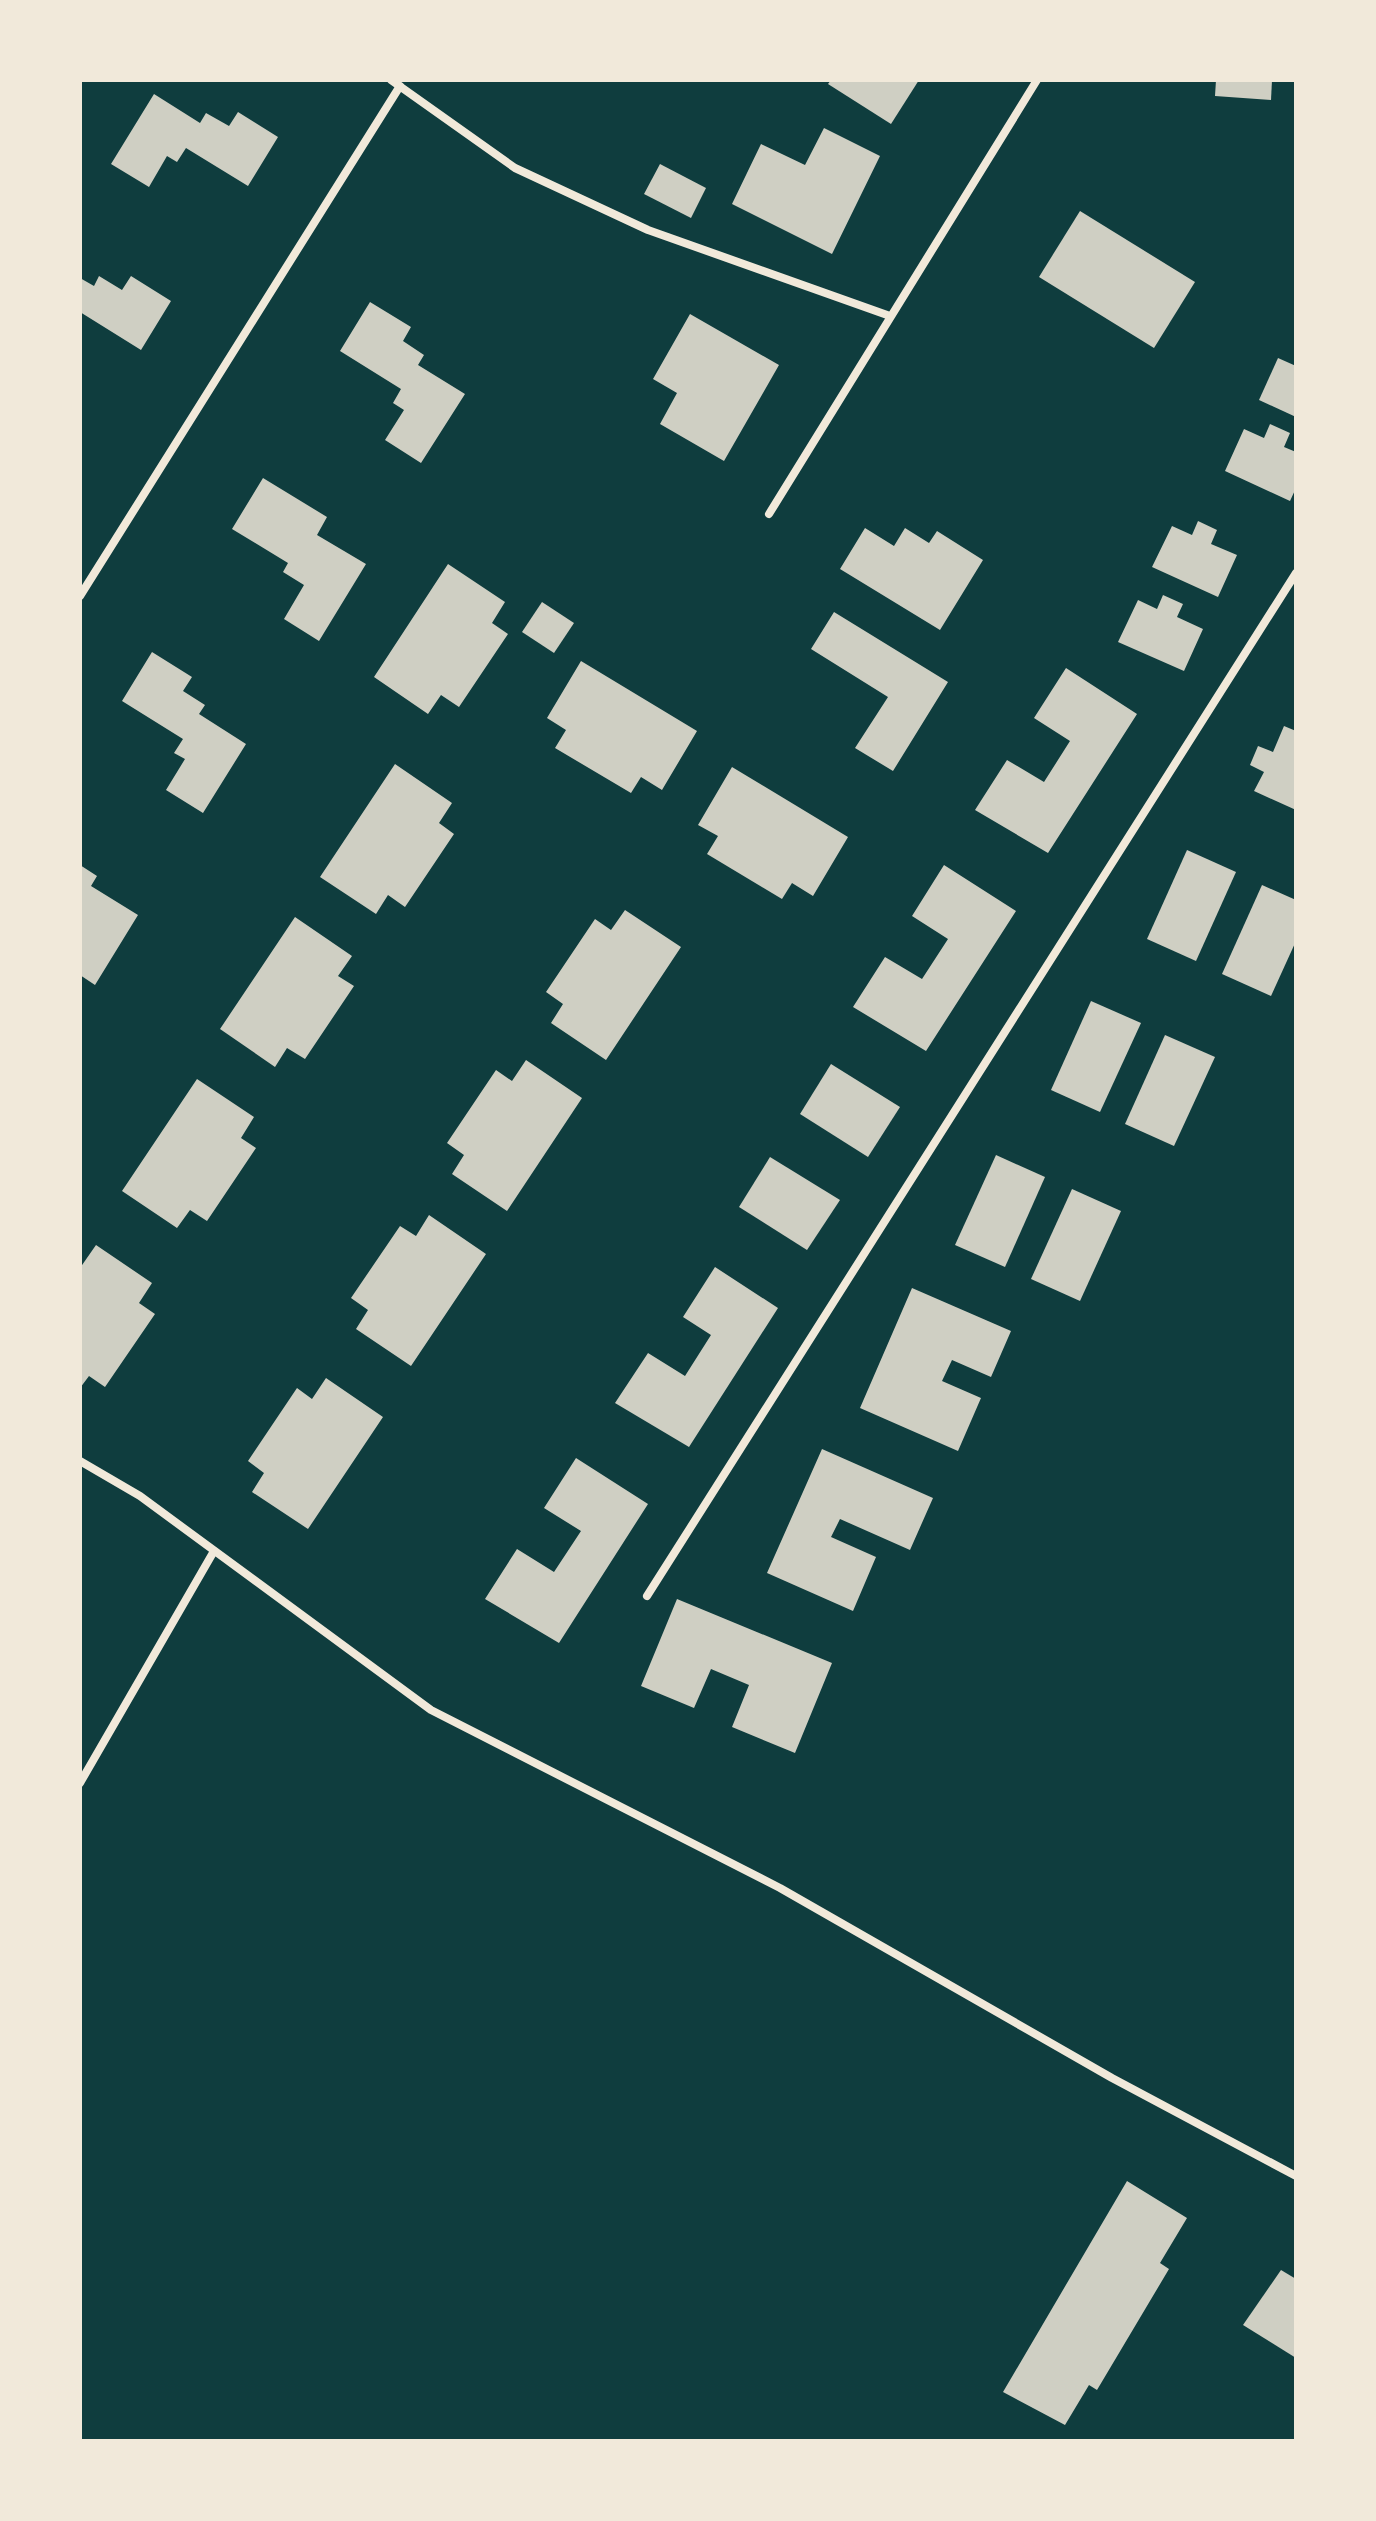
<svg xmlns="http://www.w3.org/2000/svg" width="1376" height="2521" viewBox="0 0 1376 2521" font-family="Raleway,sans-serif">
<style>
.building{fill:#cfcfc3}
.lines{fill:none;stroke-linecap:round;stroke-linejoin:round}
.minor{stroke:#f1e9da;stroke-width:8}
</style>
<rect width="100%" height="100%" fill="#0f3d3e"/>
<g class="building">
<polygon points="831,80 919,80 891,124 828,84"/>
<polygon points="1216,80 1272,80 1271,100 1215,96"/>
<polygon points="154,94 200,123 206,113 229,126 238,112 278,137 248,186 186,148 177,162 167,156 149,187 111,164"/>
<polygon points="824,128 880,156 832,254 732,204 761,144 805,165"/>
<polygon points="660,164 706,188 691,218 644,194"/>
<polygon points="1080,211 1195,282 1154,348 1039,277"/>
<polygon points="99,276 122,290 131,276 171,301 141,350 80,312 80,278 94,286"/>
<polygon points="370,302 411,327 403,341 424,355 418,365 465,394 421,463 385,440 404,410 393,403 401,389 340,351"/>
<polygon points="690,314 779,365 724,461 660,424 677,393 653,379"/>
<polygon points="1278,358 1296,366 1296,417 1259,400"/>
<polygon points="1270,424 1290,433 1284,447 1296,452 1296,488 1290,501 1225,471 1244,429 1264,438"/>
<polygon points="263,478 327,517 317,535 366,564 319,641 284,619 304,585 283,572 288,563 232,529"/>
<polygon points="1198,521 1217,530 1211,544 1237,555 1218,597 1152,567 1172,526 1192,535"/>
<polygon points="865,528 894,546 905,528 929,543 937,531 983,560 940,630 840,569"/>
<polygon points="448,564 505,602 492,623 508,634 459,707 441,695 428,714 374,677"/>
<polygon points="1163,595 1183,604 1177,617 1203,629 1184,671 1118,642 1138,600 1157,609"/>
<polygon points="542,602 574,623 554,653 522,632"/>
<polygon points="834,612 948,682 893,771 855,748 888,697 811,649"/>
<polygon points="152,652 192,677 183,691 205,705 199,714 246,744 203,813 166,790 185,759 174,753 183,739 122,701"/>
<polygon points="581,661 697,731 662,790 641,777 631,793 555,748 566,730 547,718"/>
<polygon points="1066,668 1137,714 1048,853 975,810 1007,760 1044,782 1070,741 1034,718"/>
<polygon points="1284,726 1296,731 1296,810 1254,791 1264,772 1250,765 1258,746 1273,752"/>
<polygon points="395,764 452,803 439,823 454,834 405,907 388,895 376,914 320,877"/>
<polygon points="732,767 848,837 813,896 792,883 782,899 707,854 718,836 698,825"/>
<polygon points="1187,850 1236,872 1196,961 1147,939"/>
<polygon points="80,865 97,876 91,886 138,915 95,985 80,975"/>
<polygon points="944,865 1016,911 926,1051 853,1007 885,957 922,979 948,939 912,916"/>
<polygon points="1262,885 1296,900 1296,941 1271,996 1222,974"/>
<polygon points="625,910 681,947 606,1060 551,1023 563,1004 546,992 595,919 611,930"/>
<polygon points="295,917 352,956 338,976 354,986 305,1059 287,1048 275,1067 220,1029"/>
<polygon points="1091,1001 1141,1023 1100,1112 1051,1090"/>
<polygon points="1165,1035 1215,1057 1174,1146 1125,1124"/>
<polygon points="526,1060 582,1098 507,1211 452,1174 464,1155 447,1143 496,1070 512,1081"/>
<polygon points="831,1064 900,1107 868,1157 800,1114"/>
<polygon points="197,1079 254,1117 241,1138 256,1148 207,1221 190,1210 177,1228 122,1191"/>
<polygon points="996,1155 1045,1177 1005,1267 955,1245"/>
<polygon points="770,1157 840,1200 807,1250 739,1207"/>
<polygon points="1072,1189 1121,1211 1080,1301 1031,1279"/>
<polygon points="429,1215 486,1254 411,1366 356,1329 368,1310 351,1298 400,1226 416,1236"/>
<polygon points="96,1245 152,1283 139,1303 155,1314 105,1387 89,1376 80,1388 80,1268"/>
<polygon points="715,1267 778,1308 689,1447 615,1403 648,1353 685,1376 711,1335 683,1317"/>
<polygon points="912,1288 1011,1331 991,1377 952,1360 942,1381 981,1398 958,1451 860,1408"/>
<polygon points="326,1378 383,1417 308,1529 252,1492 264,1473 248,1461 297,1388 312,1399"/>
<polygon points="822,1449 933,1498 910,1550 840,1519 831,1537 876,1557 853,1611 767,1573"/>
<polygon points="576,1458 648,1504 559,1643 485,1599 517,1549 554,1572 581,1531 544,1508"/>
<polygon points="677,1599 832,1663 795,1753 732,1727 749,1685 711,1669 694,1708 641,1686"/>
<polygon points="1127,2181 1187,2218 1160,2263 1169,2269 1097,2390 1089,2385 1065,2425 1003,2392"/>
<polygon points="1281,2270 1296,2279 1296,2358 1243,2325"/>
</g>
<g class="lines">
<g class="minor">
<polyline points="391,80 515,168 648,230 890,316"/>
<polyline points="769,514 1037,80"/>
<polyline points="80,596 400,86"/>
<polyline points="80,1461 140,1496 431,1710 780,1888 1112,2078 1296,2176"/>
<polyline points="647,1596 1296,573"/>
<polyline points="80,1783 214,1551"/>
</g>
</g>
<rect width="1376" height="2521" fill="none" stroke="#f1e9da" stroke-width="164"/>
</svg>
